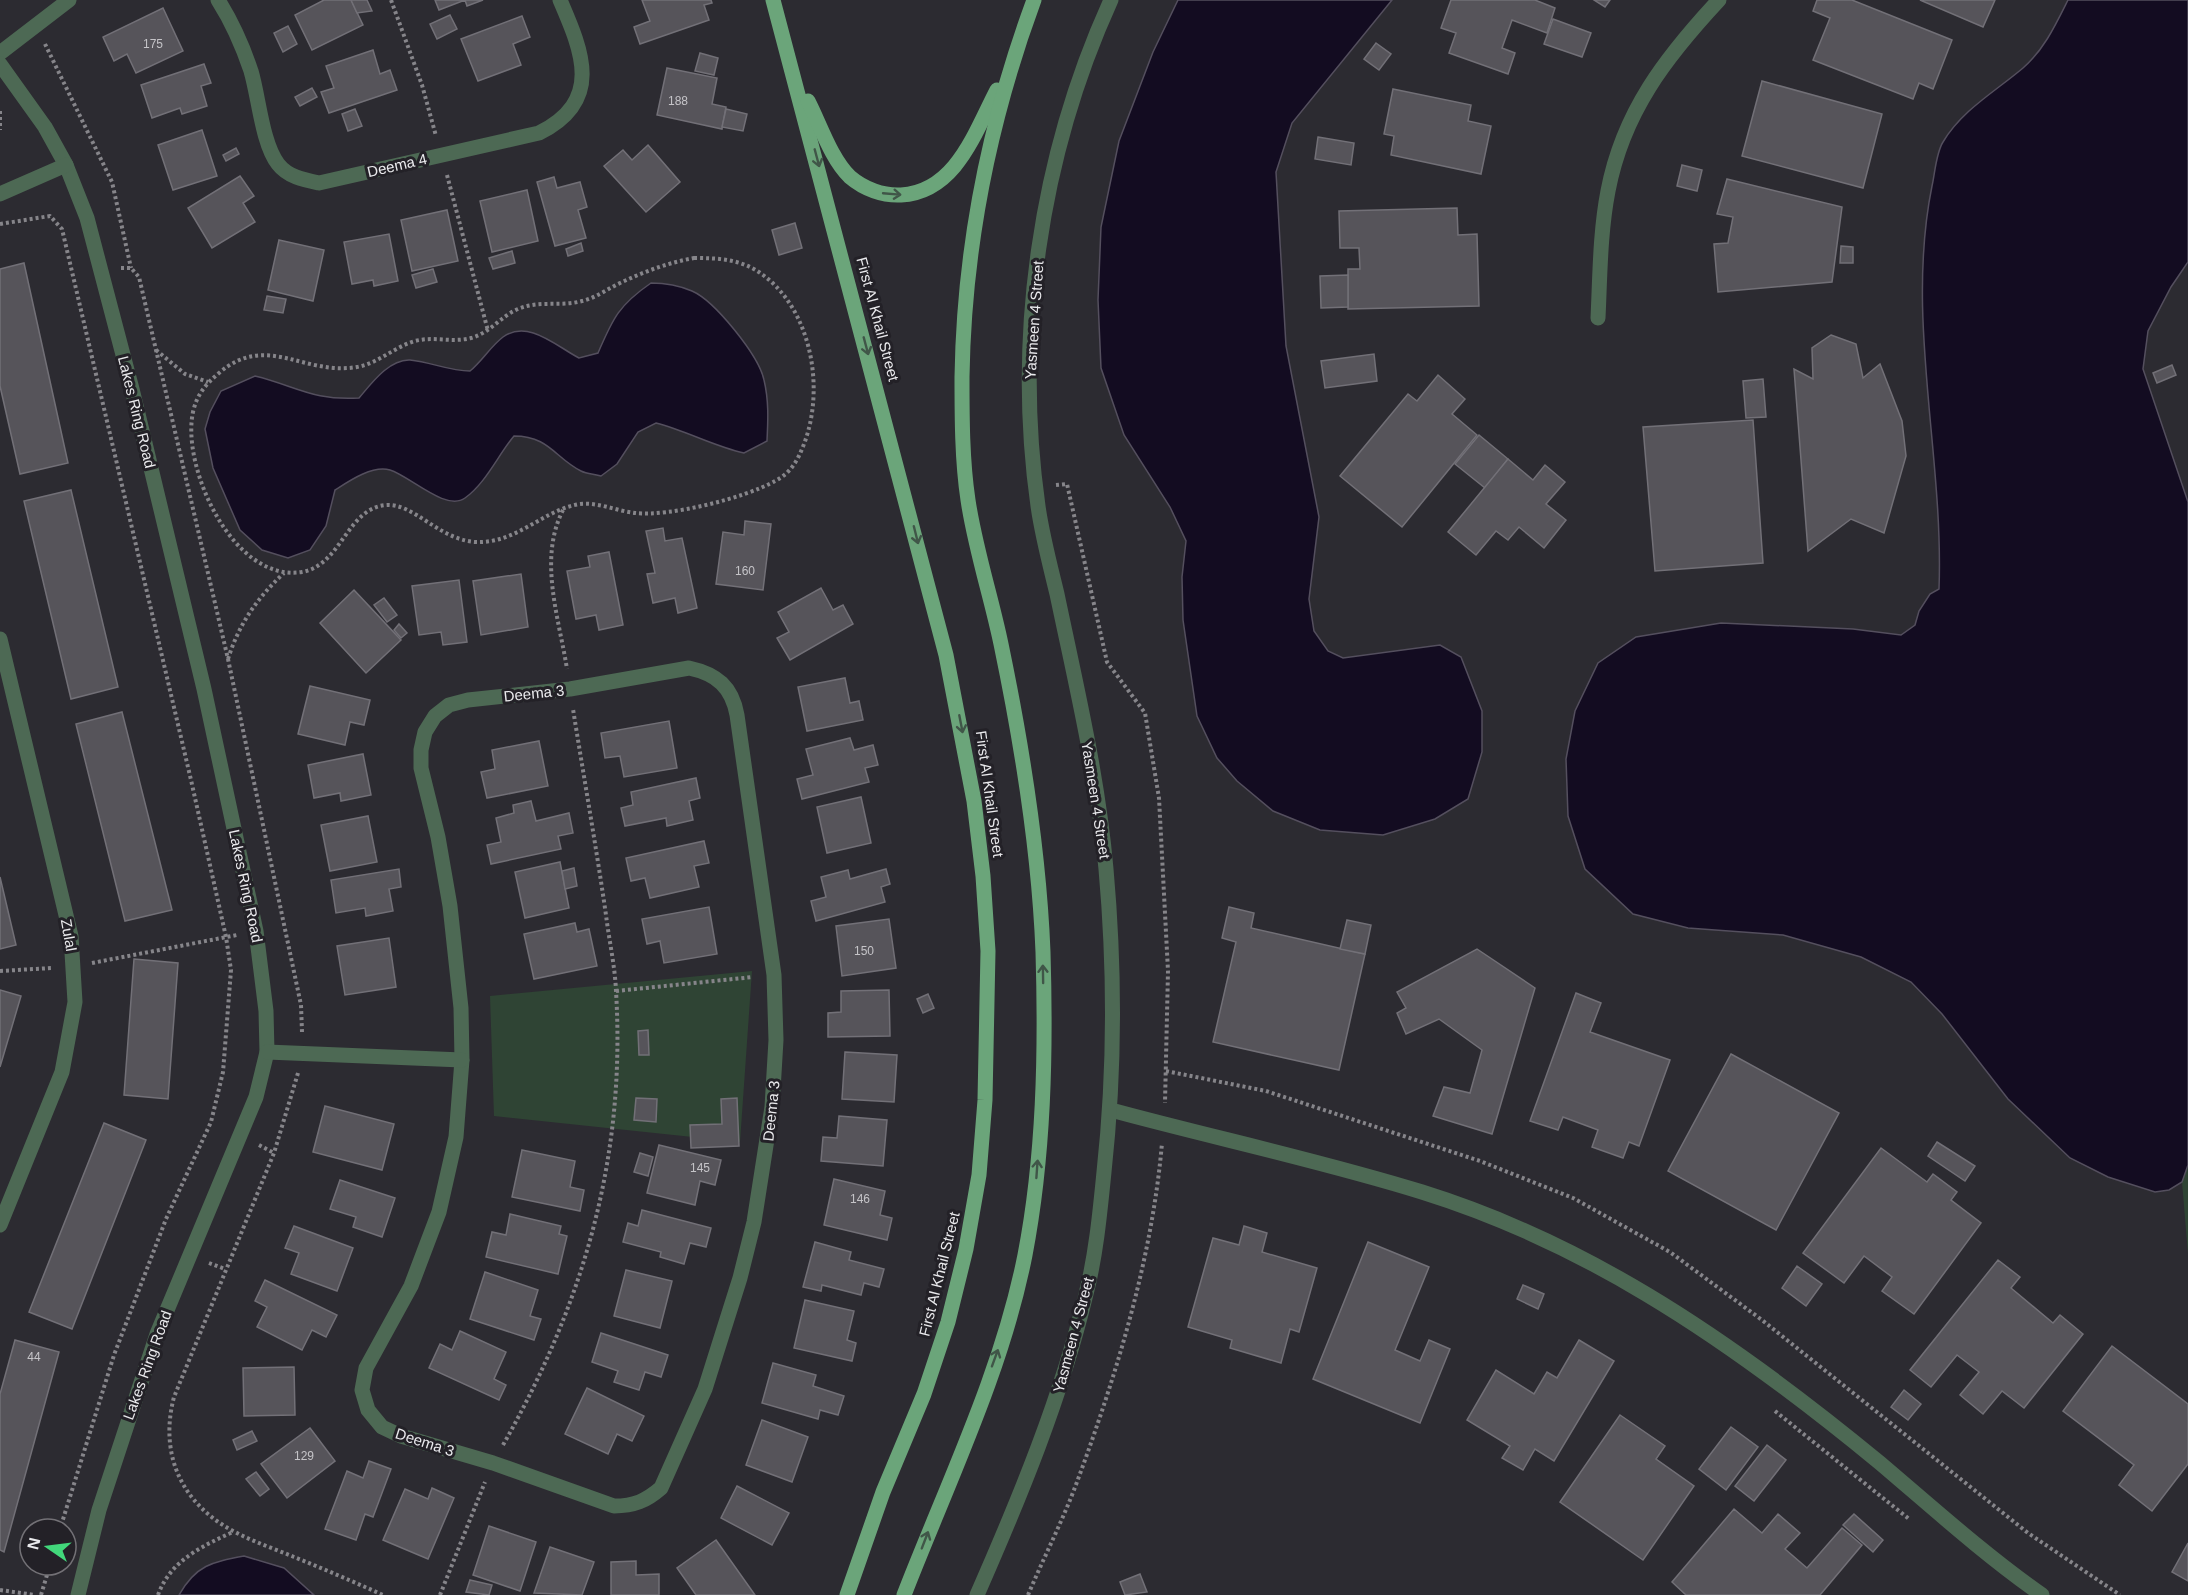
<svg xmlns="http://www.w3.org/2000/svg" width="2188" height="1595" viewBox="0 0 2188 1595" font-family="Arial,sans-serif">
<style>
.green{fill:#2f4434}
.water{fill:#130c21;stroke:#544f5e;stroke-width:1.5}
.building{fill:#56545a;stroke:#727077;stroke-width:1.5}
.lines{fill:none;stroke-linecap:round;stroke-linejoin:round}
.path{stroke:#86858a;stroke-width:4;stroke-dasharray:3 3;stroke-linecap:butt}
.minor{stroke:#4d6954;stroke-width:15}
.major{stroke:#6ba57a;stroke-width:15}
.oneway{stroke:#405648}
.labels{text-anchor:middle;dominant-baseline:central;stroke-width:6;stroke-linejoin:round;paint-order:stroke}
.number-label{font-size:12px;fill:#c5c4c8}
.street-label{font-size:15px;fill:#eaeaed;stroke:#232127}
</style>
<rect width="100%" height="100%" fill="#2c2b31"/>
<g class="green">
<polygon points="752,971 740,1142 494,1116 490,996"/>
<polygon points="2188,1165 2188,1254 2182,1182"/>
</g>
<g class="water">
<polygon points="1178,0 1392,0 1292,123 1276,172 1286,346 1319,517 1309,599 1314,631 1328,651 1343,658 1440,645 1461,657 1482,711 1482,752 1468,799 1435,819 1383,835 1320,830 1273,811 1237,781 1217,758 1197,716 1183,620 1182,577 1186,541 1170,507 1124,435 1101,368 1098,300 1101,227 1119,141 1153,52"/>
<path d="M 2068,0 L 2188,0 L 2188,262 L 2171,287 L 2148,331 L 2143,369 L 2188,502 L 2188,1165 L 2182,1182 L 2169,1190 L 2155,1192 L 2108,1177 L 2070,1158 L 2008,1099 L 1942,1014 L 1911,982 L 1861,957 L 1783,935 L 1688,928 L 1633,914 L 1585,869 L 1568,816 L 1566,759 L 1575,711 L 1598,663 L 1636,637 L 1721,623 L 1853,629 L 1901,635 L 1915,625 L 1919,611 L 1930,594 L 1939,589 C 1944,455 1905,319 1932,186 C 1935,173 1936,153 1943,142 C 1962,110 1996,91 2023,68 C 2044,50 2056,24 2068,0 Z"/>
<path d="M 651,283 C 666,283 678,285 692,291 C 715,301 759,356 764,380 C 769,401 768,420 767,441 L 744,453 C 713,446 687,431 656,423 L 638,432 L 617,464 L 601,476 C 595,474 587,474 581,471 C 555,458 549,436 514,436 C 498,455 486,483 465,498 C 446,512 410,476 390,470 C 372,465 349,481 335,490 L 326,526 L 310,550 L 288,558 L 262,550 L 240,530 L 213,468 L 205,429 L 210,412 L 221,391 L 255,376 C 296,386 313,401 359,398 C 371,384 389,359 410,360 C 431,362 449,371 470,371 C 482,361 491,346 503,337 C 528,319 556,346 579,358 L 598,353 C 613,318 619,305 651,283 Z"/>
<path d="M 244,1556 L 284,1568 L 314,1595 L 179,1595 C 196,1565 212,1562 244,1556 Z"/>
</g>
<g class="building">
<polygon points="324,0 351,0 363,25 312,50 295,15"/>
<polygon points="351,0 367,0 372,11 357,13"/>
<polygon points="435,0 483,0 467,6 465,0 439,10"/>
<polygon points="642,0 711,0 712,3 704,5 709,20 640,44 634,27 650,21"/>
<polygon points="1451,0 1535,0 1555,8 1547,33 1512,20 1502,48 1515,53 1508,74 1449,53 1456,33 1441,28"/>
<polygon points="1594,0 1610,0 1605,7"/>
<polygon points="1817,0 1852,0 1952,40 1933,89 1919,83 1913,99 1813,60 1830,18 1813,11"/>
<polygon points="1920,0 1995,0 1983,27"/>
<polygon points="163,8 183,51 136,73 127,54 114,61 103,37"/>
<polygon points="450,15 457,29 437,39 430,24"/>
<polygon points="522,16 530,37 513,44 521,65 478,81 461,39"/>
<polygon points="1553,19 1591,33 1582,57 1544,44"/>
<polygon points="288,26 297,44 283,52 274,33"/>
<polygon points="1376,43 1391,54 1379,70 1364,59"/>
<polygon points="373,50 380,74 390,70 397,90 329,113 321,92 334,88 326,66"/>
<polygon points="700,53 718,58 714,75 695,71"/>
<polygon points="204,64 211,83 201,86 207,106 182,114 180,108 152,118 141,85"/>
<polygon points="667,68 717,78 712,104 726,107 722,129 657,115"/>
<polygon points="1762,81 1882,114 1863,188 1742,156"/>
<polygon points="312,88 317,97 300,106 295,97"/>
<polygon points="1393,89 1471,105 1468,121 1491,126 1481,174 1391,155 1394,136 1384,134"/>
<polygon points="355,109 362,126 348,131 342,114"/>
<polygon points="726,109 747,114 743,131 722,127"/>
<polygon points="202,130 217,176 173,190 158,145"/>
<polygon points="1318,137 1354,143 1351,165 1315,159"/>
<polygon points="648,145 680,182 646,212 604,166 623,150 632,160"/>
<polygon points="236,148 239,154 226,161 223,155"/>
<polygon points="1682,165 1702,170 1697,191 1677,186"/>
<polygon points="240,176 254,196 243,203 255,222 212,248 188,208"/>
<polygon points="554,177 557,188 580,182 587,207 578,210 586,238 555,246 537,182"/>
<polygon points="1727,179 1842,207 1832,282 1718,292 1714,244 1728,243 1733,217 1717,214"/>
<polygon points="527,190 538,241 492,252 480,201"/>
<polygon points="1457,208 1458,235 1477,234 1479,306 1348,309 1348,269 1360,269 1359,248 1340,248 1339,211"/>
<polygon points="447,210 458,261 412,271 401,220"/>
<polygon points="795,223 802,248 779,255 772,230"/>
<polygon points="389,234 398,281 374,286 373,280 352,284 344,242"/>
<polygon points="279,240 324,250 313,301 268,290"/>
<polygon points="581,243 583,251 568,256 566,249"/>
<polygon points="1841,246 1853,247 1853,263 1840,263"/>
<polygon points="512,251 515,263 493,269 489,258"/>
<polygon points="24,263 68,463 20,474 0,386 0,269"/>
<polygon points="433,269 437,282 416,288 412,275"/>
<polygon points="1348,275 1348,307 1321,308 1320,276"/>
<polygon points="267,296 286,299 283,313 264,310"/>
<polygon points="1831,335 1856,344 1863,378 1880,364 1902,421 1906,456 1884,533 1851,519 1808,551 1794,369 1813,379 1812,348"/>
<polygon points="1374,354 1377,381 1325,388 1321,361"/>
<polygon points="2172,365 2176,375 2157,383 2153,373"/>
<polygon points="1438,375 1465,399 1452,414 1477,435 1402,527 1340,476 1408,394 1417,401"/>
<polygon points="1763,379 1766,417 1746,418 1743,381"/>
<polygon points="1753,420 1763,563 1655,571 1643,427"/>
<polygon points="1479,435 1508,459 1485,488 1455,464"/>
<polygon points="1508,459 1533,480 1545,465 1565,482 1546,504 1566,520 1544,548 1519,527 1508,540 1496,531 1476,555 1448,532"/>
<polygon points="71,490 118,687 71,699 24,501"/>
<polygon points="745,521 771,524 763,590 716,584 723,532 744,535"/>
<polygon points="663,528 665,541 682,538 697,608 678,613 675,598 653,603 647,574 655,573 646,531"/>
<polygon points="609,552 623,625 599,630 596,615 576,619 567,571 590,567 588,556"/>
<polygon points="521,574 528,627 481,635 473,581"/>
<polygon points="459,580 467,642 443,645 441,632 419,635 412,586"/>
<polygon points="821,588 833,610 843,605 853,624 790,660 777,638 789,632 778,612"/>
<polygon points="354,590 401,640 366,673 320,623"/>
<polygon points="384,598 397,615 387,622 374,605"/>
<polygon points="399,624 407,633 401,638 394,630"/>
<polygon points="845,678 850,703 859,701 863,720 807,731 798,687"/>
<polygon points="310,686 370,700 364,725 350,722 345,745 298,734"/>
<polygon points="122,712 172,910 125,921 76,724"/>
<polygon points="669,721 677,768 624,777 620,756 605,758 601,733"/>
<polygon points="850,738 854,750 873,745 878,765 865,768 869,782 802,799 797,779 813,775 806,749"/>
<polygon points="539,741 548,786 487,798 481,772 495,769 492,750"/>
<polygon points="363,754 371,795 341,801 340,793 314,798 308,765"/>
<polygon points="696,778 700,798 689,801 693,820 667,826 666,818 625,826 621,808 633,805 631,792"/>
<polygon points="861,797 871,843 827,853 817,807"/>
<polygon points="531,801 536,821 569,813 573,833 558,836 561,849 491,864 487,845 501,842 496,818 514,813 513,805"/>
<polygon points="368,816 377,862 330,871 321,825"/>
<polygon points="704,841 709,863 694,866 699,887 650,898 645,878 631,881 626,858"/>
<polygon points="560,862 569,908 525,918 515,872"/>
<polygon points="574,868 577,886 565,889 562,871"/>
<polygon points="399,869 401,887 389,889 393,911 366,916 365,908 336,913 331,880"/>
<polygon points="886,869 890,884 881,887 885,902 816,921 811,901 826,897 821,877 848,870 850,879"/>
<polygon points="0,877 16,945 0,949"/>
<polygon points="709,907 717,954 664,963 660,941 647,944 642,919"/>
<polygon points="1229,907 1254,913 1251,928 1365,954 1339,1070 1213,1042 1236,942 1222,938"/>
<polygon points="889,919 896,968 842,976 836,926"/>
<polygon points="1347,920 1371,925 1365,954 1340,949"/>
<polygon points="575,923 577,932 589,929 597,966 534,979 524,934"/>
<polygon points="389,938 396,987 345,995 337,946"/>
<polygon points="1477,949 1535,988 1492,1134 1433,1116 1444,1087 1470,1093 1482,1050 1439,1019 1406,1034 1397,1013 1406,1008 1397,992"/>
<polygon points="134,959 178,963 168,1099 124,1095"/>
<polygon points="0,990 21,996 0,1067"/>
<polygon points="889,990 890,1036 828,1037 828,1013 841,1012 841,991"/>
<polygon points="1576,993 1601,1003 1590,1032 1670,1060 1639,1146 1629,1142 1623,1158 1592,1147 1598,1130 1563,1117 1558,1130 1530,1121"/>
<polygon points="928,994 934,1008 923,1013 917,999"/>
<polygon points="648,1030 649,1055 639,1055 638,1031"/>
<polygon points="845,1052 897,1055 894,1102 842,1099"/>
<polygon points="1731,1054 1839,1113 1776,1230 1668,1171"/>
<polygon points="636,1098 657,1099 656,1122 634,1120"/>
<polygon points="737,1098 739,1146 691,1148 690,1125 722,1124 721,1099"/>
<polygon points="325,1106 394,1124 382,1170 313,1152"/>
<polygon points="839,1116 887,1120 883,1166 821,1161 823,1137 837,1138"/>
<polygon points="104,1123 146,1140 72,1329 29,1312"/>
<polygon points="1937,1142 1975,1166 1965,1181 1928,1156"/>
<polygon points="659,1145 721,1160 715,1185 700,1181 695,1205 647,1193"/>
<polygon points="1881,1148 1927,1182 1933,1174 1957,1192 1951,1200 1981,1223 1914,1314 1882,1291 1892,1277 1864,1256 1844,1283 1803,1253"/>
<polygon points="522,1150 575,1161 570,1187 584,1190 580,1211 512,1197"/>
<polygon points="640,1153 653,1157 648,1176 634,1172"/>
<polygon points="834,1179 885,1191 880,1215 892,1218 887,1240 824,1225"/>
<polygon points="340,1180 395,1198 382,1237 353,1227 356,1217 330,1209"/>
<polygon points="642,1210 711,1228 706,1247 690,1243 684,1264 660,1257 661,1252 623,1242 628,1223 638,1226"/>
<polygon points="510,1214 561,1226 559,1234 567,1236 558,1274 486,1257 492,1232 506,1235"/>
<polygon points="294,1226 353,1248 337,1291 291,1274 299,1253 285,1248"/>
<polygon points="1244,1226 1267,1233 1262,1252 1317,1268 1299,1332 1290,1329 1281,1363 1230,1348 1232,1340 1188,1327 1213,1238 1239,1245"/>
<polygon points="815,1242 851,1252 849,1260 884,1269 879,1287 864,1283 861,1295 822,1285 821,1291 803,1287"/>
<polygon points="1368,1242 1429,1267 1395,1350 1420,1361 1429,1340 1450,1349 1420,1423 1313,1379"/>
<polygon points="1998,1260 2020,1277 2011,1288 2053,1323 2060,1315 2083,1334 2024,1408 2002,1391 1983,1414 1960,1395 1979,1372 1957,1355 1931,1387 1910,1370"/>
<polygon points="1797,1266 1822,1284 1806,1306 1782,1288"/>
<polygon points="626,1270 672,1281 660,1328 614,1316"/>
<polygon points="485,1272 538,1290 530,1316 541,1319 534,1340 470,1319"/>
<polygon points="265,1280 337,1315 326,1337 312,1330 302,1350 257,1327 267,1307 255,1301"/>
<polygon points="1523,1285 1544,1294 1538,1309 1517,1299"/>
<polygon points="805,1300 854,1311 847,1340 856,1343 852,1361 794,1348"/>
<polygon points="460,1331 506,1352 494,1379 506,1385 499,1400 429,1368 440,1344 452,1350"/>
<polygon points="601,1333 668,1355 661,1377 645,1372 639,1390 614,1382 618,1371 592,1362"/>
<polygon points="15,1340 59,1352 4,1552 0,1550 0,1394"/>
<polygon points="1579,1340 1614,1361 1554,1461 1535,1449 1523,1470 1502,1458 1510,1446 1467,1420 1496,1370 1534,1394 1547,1372 1557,1378"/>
<polygon points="2112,1346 2188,1404 2188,1464 2152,1511 2119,1485 2134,1465 2063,1411"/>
<polygon points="773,1363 816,1375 813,1386 844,1396 838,1415 820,1410 818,1419 762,1403"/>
<polygon points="294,1367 295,1415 244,1416 243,1368"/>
<polygon points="587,1388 644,1416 632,1441 617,1434 608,1454 565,1434"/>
<polygon points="1904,1390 1921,1404 1908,1420 1891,1407"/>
<polygon points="1620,1415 1665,1446 1656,1459 1694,1486 1643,1560 1560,1502"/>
<polygon points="762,1420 808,1437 792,1482 746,1465"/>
<polygon points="1731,1427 1758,1447 1726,1490 1699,1469"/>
<polygon points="310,1428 335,1461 287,1498 261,1464"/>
<polygon points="252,1431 257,1441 237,1450 233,1440"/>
<polygon points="1767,1445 1786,1460 1754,1501 1735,1486"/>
<polygon points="369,1461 391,1469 373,1517 365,1514 356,1540 325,1529 347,1471 363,1478"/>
<polygon points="256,1472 269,1489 260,1496 246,1479"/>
<polygon points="737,1486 789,1513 772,1545 721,1518"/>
<polygon points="432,1488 454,1498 428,1559 383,1540 405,1489 428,1499"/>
<polygon points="1734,1509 1762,1533 1778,1514 1800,1533 1785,1549 1807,1568 1842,1528 1862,1545 1820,1595 1686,1595 1672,1582"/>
<polygon points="1854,1514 1883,1540 1873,1552 1843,1525"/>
<polygon points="489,1526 536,1542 520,1591 473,1575"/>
<polygon points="716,1540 755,1595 696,1595 677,1568"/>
<polygon points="2188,1543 2188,1581 2172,1572"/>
<polygon points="550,1547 594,1562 582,1595 534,1593"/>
<polygon points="636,1561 636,1575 659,1574 659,1595 611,1595 611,1562"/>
<polygon points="1140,1574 1147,1592 1125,1595 1120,1582"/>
<polygon points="470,1580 492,1585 489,1595 466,1592"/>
</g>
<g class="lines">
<g class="path">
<polyline points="391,0 422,85 436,136"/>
<polyline points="45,44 112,182 131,268"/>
<polyline points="0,111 0,130"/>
<polyline points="447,175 488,331"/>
<polyline points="0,224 50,216 62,229 191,780 226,937 231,970 223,1072 211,1122 166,1219 114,1355 60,1529"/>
<path d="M 694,258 C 719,258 742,259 763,275 C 812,311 825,389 804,444 C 798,460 791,473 775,481 C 745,498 669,517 635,513 C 617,511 598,502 580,504 C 542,510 517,544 475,542 C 438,539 415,504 387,505 C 347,507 342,565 302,572 C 233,583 181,467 193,412 C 197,394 206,384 219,373 C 267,332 303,376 357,367 C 379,363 394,347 415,341 C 434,336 452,343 471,338 C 490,333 501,316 518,309 C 539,300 561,307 582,301 C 595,298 606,290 618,284 C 643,272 667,263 694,258 Z"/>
<polyline points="121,268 131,268 139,277 228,659 301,1005 302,1032"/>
<polyline points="156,350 185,374 208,382"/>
<polyline points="1056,485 1067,484 1107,662 1145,713 1159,798 1168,971 1165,1103"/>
<path d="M 563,510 C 538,559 559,618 567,669"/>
<path d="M 228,659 C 239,624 257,598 284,573"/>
<polyline points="92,963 237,935"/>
<polyline points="0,971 52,968"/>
<polyline points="616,991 753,977"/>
<polyline points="1166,1071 1266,1091 1480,1161 1573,1198 1670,1252 1762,1320 2028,1533 2120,1595"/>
<path d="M 298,1073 L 274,1153 L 174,1397 C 159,1454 181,1504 235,1532 C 254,1542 275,1549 294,1557 C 324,1569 354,1582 383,1595"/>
<polyline points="259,1145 274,1153"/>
<polyline points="209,1263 225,1269"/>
<polyline points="1775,1411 1909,1519"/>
<path d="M 503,1445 C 584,1302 626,1157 616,991 C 615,966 609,940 606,915 C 596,846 584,778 573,709"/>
<polyline points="0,1590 35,1595"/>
<polyline points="41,1595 50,1565"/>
<path d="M 158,1595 C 170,1561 202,1546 233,1532"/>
<polyline points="440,1595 485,1482"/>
<path d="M 1028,1595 C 1044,1557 1063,1520 1077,1482 C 1117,1373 1152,1259 1162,1143"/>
</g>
<g class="minor">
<path d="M 218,0 C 232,22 243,47 251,71 C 259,98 262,143 278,164 C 288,177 304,180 319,183 L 539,133 C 603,101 583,53 560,0"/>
<polyline points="0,53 69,0"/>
<polyline points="0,64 45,127 66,165 87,218 132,389 204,689 256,931 266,1011 267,1052 256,1097 157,1334 99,1510 78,1595"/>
<polyline points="0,194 66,165"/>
<path d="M 1598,318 C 1600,276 1600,232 1608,191 C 1623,112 1666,57 1719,0"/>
<polyline points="0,639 71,936 75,1002 62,1072 0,1225"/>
<path d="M 689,668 C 717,674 732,687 737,715 L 774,975 L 776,1040 L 772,1107 L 754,1222 L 740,1278 L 705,1389 L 661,1488 C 646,1501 634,1506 614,1506 L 493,1463 L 401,1436 L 382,1427 L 368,1410 L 362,1390 L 366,1368 L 411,1286 L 439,1212 L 456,1137 L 462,1060 L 461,1008 L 450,906 L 438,837 L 421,768 L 421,750 L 425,732 L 435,716 L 449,705 L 468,700 L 570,689 Z"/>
<polyline points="267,1052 462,1060"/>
<path d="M 1111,1110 C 1214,1138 1319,1160 1422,1192 C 1499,1216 1576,1252 1646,1294 C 1728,1343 1806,1402 1880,1463 C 1933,1508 1985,1555 2042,1595"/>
<path d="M 977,1595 C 1020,1497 1061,1398 1086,1294 C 1096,1255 1100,1212 1104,1172 C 1115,1071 1115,970 1106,869 C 1098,776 1076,685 1057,594 C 1050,565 1042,535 1038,506 C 1014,336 1040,156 1111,0"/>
</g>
<g class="major">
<polyline points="773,0 946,655 974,801 983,876 988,951 985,1100 979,1175 966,1249 948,1322 924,1394 883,1492 847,1595"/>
<path d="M 808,101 C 820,124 831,159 850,177 C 864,189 883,196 901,195 C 956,192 975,132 997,90"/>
<path d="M 904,1595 C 947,1484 1002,1372 1025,1255 C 1044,1156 1046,1053 1043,952 C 1039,849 1022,745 1001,644 C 991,596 975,548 968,500 C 962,460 962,417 962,377 C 964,246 989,122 1034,0"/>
</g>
</g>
<defs><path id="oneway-shaft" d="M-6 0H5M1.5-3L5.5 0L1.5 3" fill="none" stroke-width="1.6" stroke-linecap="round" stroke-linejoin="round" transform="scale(1.5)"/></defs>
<g class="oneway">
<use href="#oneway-shaft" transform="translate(817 158) rotate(75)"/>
<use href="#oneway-shaft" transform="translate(892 194) rotate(5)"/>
<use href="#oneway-shaft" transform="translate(866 346) rotate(75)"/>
<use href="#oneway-shaft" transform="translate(916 535) rotate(76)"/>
<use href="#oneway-shaft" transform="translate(961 724) rotate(79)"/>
<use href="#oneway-shaft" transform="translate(1043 974) rotate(-91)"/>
<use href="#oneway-shaft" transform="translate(1037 1169) rotate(-86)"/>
<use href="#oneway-shaft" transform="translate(995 1358) rotate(-70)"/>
<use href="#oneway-shaft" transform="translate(925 1540) rotate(-69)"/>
</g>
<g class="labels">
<g class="number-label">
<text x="153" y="44">175</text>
<text x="678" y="101">188</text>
<text x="745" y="571">160</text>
<text x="864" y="951">150</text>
<text x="700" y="1168">145</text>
<text x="860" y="1199">146</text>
<text x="34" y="1357">44</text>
<text x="304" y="1456">129</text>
</g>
<g class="street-label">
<text transform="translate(397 165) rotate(-13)">Deema 4</text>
<text transform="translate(878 319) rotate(75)">First Al Khail Street</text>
<text transform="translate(1034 320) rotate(-86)">Yasmeen 4 Street</text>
<text transform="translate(137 412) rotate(76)">Lakes Ring Road</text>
<text transform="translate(534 693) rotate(-6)">Deema 3</text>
<text transform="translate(990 794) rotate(82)">First Al Khail Street</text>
<text transform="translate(1096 800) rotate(81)">Yasmeen 4 Street</text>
<text transform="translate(246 886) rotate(78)">Lakes Ring Road</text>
<text transform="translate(69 935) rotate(80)">Zulal</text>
<text transform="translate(771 1111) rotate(-84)">Deema 3</text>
<text transform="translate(939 1274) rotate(-76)">First Al Khail Street</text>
<text transform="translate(1073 1335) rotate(-75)">Yasmeen 4 Street</text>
<text transform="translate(147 1365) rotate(-70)">Lakes Ring Road</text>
<text transform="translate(425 1442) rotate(18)">Deema 3</text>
</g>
</g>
<g transform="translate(48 1547) rotate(284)"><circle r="28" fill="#232127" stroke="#737176" stroke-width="1.5"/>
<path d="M0-4.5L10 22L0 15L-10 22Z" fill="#42d77b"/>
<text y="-9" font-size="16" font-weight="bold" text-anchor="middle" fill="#eaeaed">N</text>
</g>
</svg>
